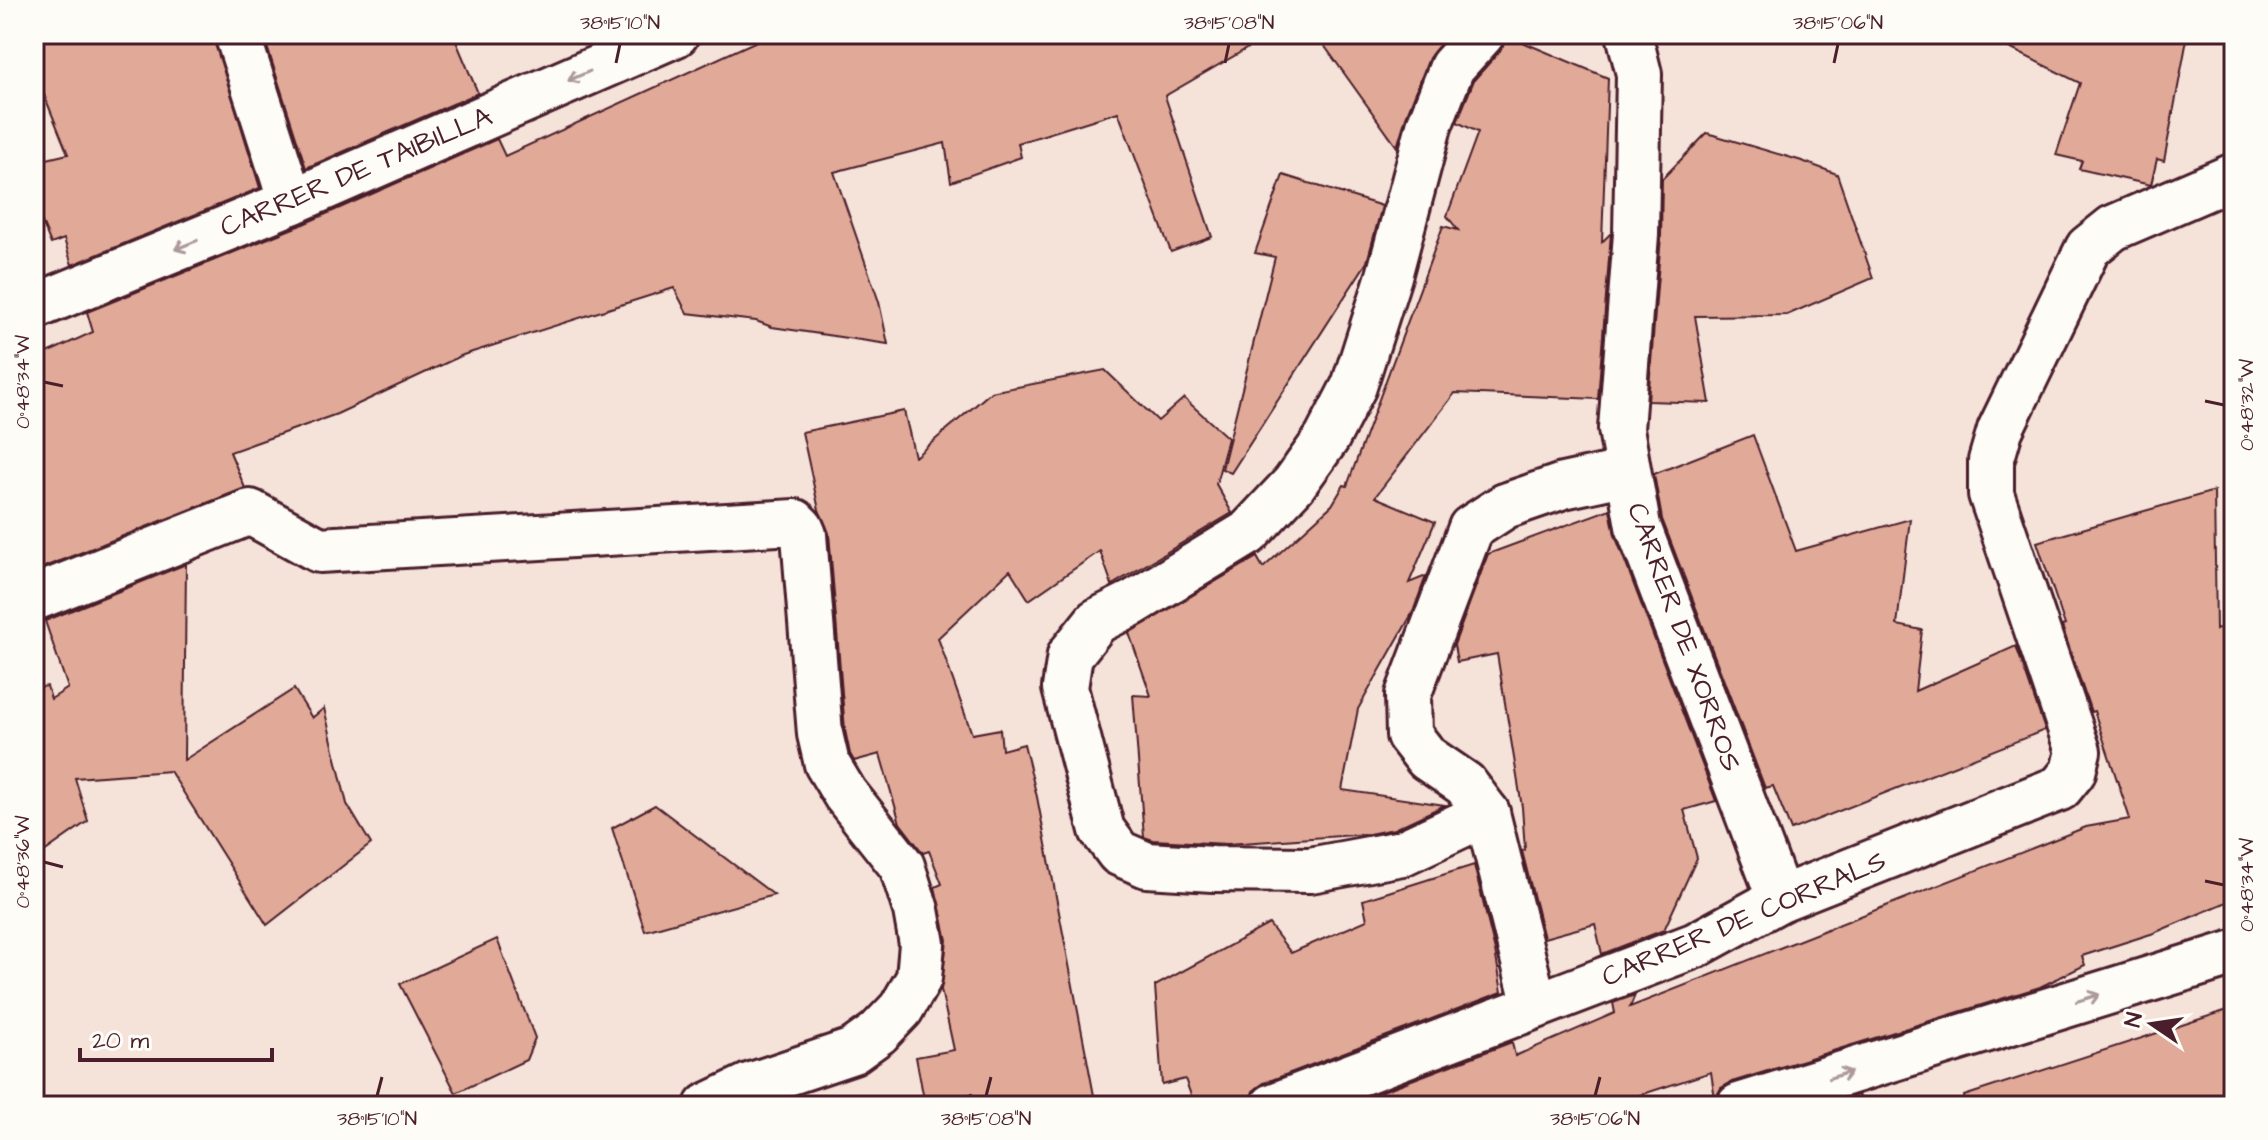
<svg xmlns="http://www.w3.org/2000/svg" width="2268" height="1140" viewBox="0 0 2268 1140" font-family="'Architects Daughter',sans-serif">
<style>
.building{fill:#e1aa98;stroke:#4a1f2b;stroke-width:2}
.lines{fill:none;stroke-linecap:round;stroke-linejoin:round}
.street-casing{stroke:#4a1f2b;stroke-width:50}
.street{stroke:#fdfcf7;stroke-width:44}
.oneway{stroke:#ac999b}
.ticks{fill:none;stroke:#4a1f2b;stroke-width:3}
.labels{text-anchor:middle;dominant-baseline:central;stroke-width:6;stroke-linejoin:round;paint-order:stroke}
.street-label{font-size:28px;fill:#4a1f2b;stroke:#fdfcf7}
.neatline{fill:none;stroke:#4a1f2b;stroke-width:3}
.ticks-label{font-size:20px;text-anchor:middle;fill:#4a1f2b}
</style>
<rect width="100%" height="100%" fill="#f5e3da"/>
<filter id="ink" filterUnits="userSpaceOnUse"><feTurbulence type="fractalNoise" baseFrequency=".0125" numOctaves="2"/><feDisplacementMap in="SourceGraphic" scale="16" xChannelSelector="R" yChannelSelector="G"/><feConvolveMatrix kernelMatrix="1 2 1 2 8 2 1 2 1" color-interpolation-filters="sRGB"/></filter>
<g filter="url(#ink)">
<g class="building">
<polygon points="34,34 213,34 260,188 72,265 64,239 51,244 34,203 34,162 68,154 34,70"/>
<polygon points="263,34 453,34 478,93 306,168"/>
<polygon points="772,34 1272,34 1165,96 1212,237 1171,252 1118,112 1018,143 1021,157 951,182 945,143 834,172 879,302 888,344 772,327 756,321 687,313 674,288 463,355 337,414 230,452 245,488 34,571 34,359 93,332 87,312 301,225 497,139 505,156"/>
<polygon points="1316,34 1448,34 1429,58 1406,117 1397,147"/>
<polygon points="1981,34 2188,34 2164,161 2157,159 2151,185 2079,169 2082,161 2056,155 2080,83"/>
<polygon points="1506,35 1608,78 1602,242 1611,233 1598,399 1455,393 1375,497 1435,522 1409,583 1426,576 1413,612 1358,709 1342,790 1445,805 1394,829 1369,834 1227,844 1153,840 1144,837 1133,695 1151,696 1129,633 1257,557 1263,568 1332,505 1344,485 1347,486 1443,226 1458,230 1447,216 1478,132 1457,122 1474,80 1500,51"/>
<polygon points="1707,133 1802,161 1837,174 1873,278 1787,315 1695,316 1710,403 1648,401 1661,236 1662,179"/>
<polygon points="1283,175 1382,206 1367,262 1231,473 1222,469 1275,257 1255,253"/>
<polygon points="1105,370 1158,421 1184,398 1228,438 1216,484 1232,513 1112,585 1100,551 1029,600 1010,570 938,638 972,734 1000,729 1002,750 1024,744 1037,797 1096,1106 974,1106 972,1094 925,1105 916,1057 954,1050 941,990 947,940 935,887 942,884 929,851 923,853 900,823 880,754 854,761 850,754 845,730 829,533 819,510 802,432 904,411 915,457 991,392"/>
<polygon points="1753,435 1796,551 1910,519 1897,625 1922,630 1915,691 2016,646 2045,730 1791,830 1773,786 1765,788 1662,519 1654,474"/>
<polygon points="2214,491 2216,630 2234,620 2234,899 2154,933 2082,956 2085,965 2040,987 1732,1082 1721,1088 1715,1099 1711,1072 1606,1106 1343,1106 1512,1042 1515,1056 1615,1013 1613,1003 1635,995 1630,1007 2086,827 2130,819 2094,711 2091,712 2062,626 2065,625 2037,542"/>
<polygon points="1610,509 1615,535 1716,801 1684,810 1697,858 1664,930 1602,954 1595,924 1544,938 1522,851 1525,850 1522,807 1497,654 1457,662 1454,645 1488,554"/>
<polygon points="186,564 184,760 294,689 312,718 324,708 347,804 371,844 267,925 170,771 75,778 88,821 34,859 34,688 47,686 51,699 68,688 45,621"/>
<polygon points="655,805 774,895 645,931 612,828"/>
<polygon points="1474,865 1495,951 1502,992 1264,1083 1253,1091 1249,1106 1195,1106 1185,1079 1162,1085 1155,986 1269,924 1291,953 1367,920 1363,900"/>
<polygon points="497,939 535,1038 526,1060 456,1093 400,984"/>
<polygon points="2234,1008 2234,1106 1965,1106 1964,1096"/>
<polygon points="1859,1095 1864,1106 1824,1106"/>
</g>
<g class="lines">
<g class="street-casing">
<g id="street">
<polyline points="237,34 291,202"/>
<polyline points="1482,34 1452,67 1429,126 1389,276 1354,386 1327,438 1294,484 1248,533 1133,603 1097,621 1070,655 1065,688 1102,830 1119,853 1147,865 1213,869 1310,870 1402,853 1487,813"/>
<polyline points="1629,34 1639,74 1636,234 1621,429 1638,526 1780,899"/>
<polyline points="34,307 291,202 676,34"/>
<polyline points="34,598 250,512 319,550 795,522 801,528 804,535 820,734 827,764 845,794 902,866 916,910 922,944 919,978 901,1009 878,1033 853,1051 749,1086 707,1106"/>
<polyline points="1535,1006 1487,813 1465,784 1427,758 1409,735 1408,695 1471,528 1505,506 1563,486 1628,472"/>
<polyline points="1273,1106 1696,945 1780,899 2060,788 2073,772 2078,751 1991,494 1991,461 2000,430 2088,248 2113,228 2234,176"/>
<polyline points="1739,1106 2234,953"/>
</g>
</g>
<use href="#street" class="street"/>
</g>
<defs><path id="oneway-shaft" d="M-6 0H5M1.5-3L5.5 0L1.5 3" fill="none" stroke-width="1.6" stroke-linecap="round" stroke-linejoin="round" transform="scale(2)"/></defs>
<g class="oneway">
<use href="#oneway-shaft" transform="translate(579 76) rotate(156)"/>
<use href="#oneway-shaft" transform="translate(186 245) rotate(158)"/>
<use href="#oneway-shaft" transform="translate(2088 998) rotate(-17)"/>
<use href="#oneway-shaft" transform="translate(1840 1075) rotate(-17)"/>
</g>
</g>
<path class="ticks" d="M 616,63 L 620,44M 1225,63 L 1229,44M 1834,63 L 1838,44M 44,382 L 63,386M 2205,401 L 2224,405M 44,862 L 63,867M 2205,881 L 2224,885M 377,1096 L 382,1077M 986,1096 L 991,1077M 1595,1096 L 1600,1077"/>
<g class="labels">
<g class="street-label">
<text transform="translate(356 172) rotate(-23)">CARRER DE TAIBILLA</text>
<text transform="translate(1684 637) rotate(70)">CARRER DE XORROS</text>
<text transform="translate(1744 919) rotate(-23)">CARRER DE CORRALS</text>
</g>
</g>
<rect width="2268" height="1140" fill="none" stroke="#fdfcf7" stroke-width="88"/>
<g transform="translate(2152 1024) rotate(283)" stroke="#fdfcf7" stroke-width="6" paint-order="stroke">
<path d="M0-6L14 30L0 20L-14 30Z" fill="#4a1f2b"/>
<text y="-12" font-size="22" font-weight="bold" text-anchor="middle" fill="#4a1f2b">N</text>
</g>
<path d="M80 1048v12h192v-12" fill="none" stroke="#4a1f2b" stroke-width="4"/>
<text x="92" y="1048" font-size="24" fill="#4a1f2b" stroke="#fdfcf7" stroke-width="6" paint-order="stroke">20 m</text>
<rect x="44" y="44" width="2180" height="1052" class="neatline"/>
<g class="ticks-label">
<text x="620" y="29">38°15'10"N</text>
<text x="1229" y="29">38°15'08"N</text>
<text x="1838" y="29">38°15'06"N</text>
<text transform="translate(22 382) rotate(-90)" y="7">0°48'34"W</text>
<text transform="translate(2246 405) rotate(-90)" y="7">0°48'32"W</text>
<text transform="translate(22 862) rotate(-90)" y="7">0°48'36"W</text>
<text transform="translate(2246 885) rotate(-90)" y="7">0°48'34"W</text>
<text x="377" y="1125">38°15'10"N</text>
<text x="986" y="1125">38°15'08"N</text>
<text x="1595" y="1125">38°15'06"N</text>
</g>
</svg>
